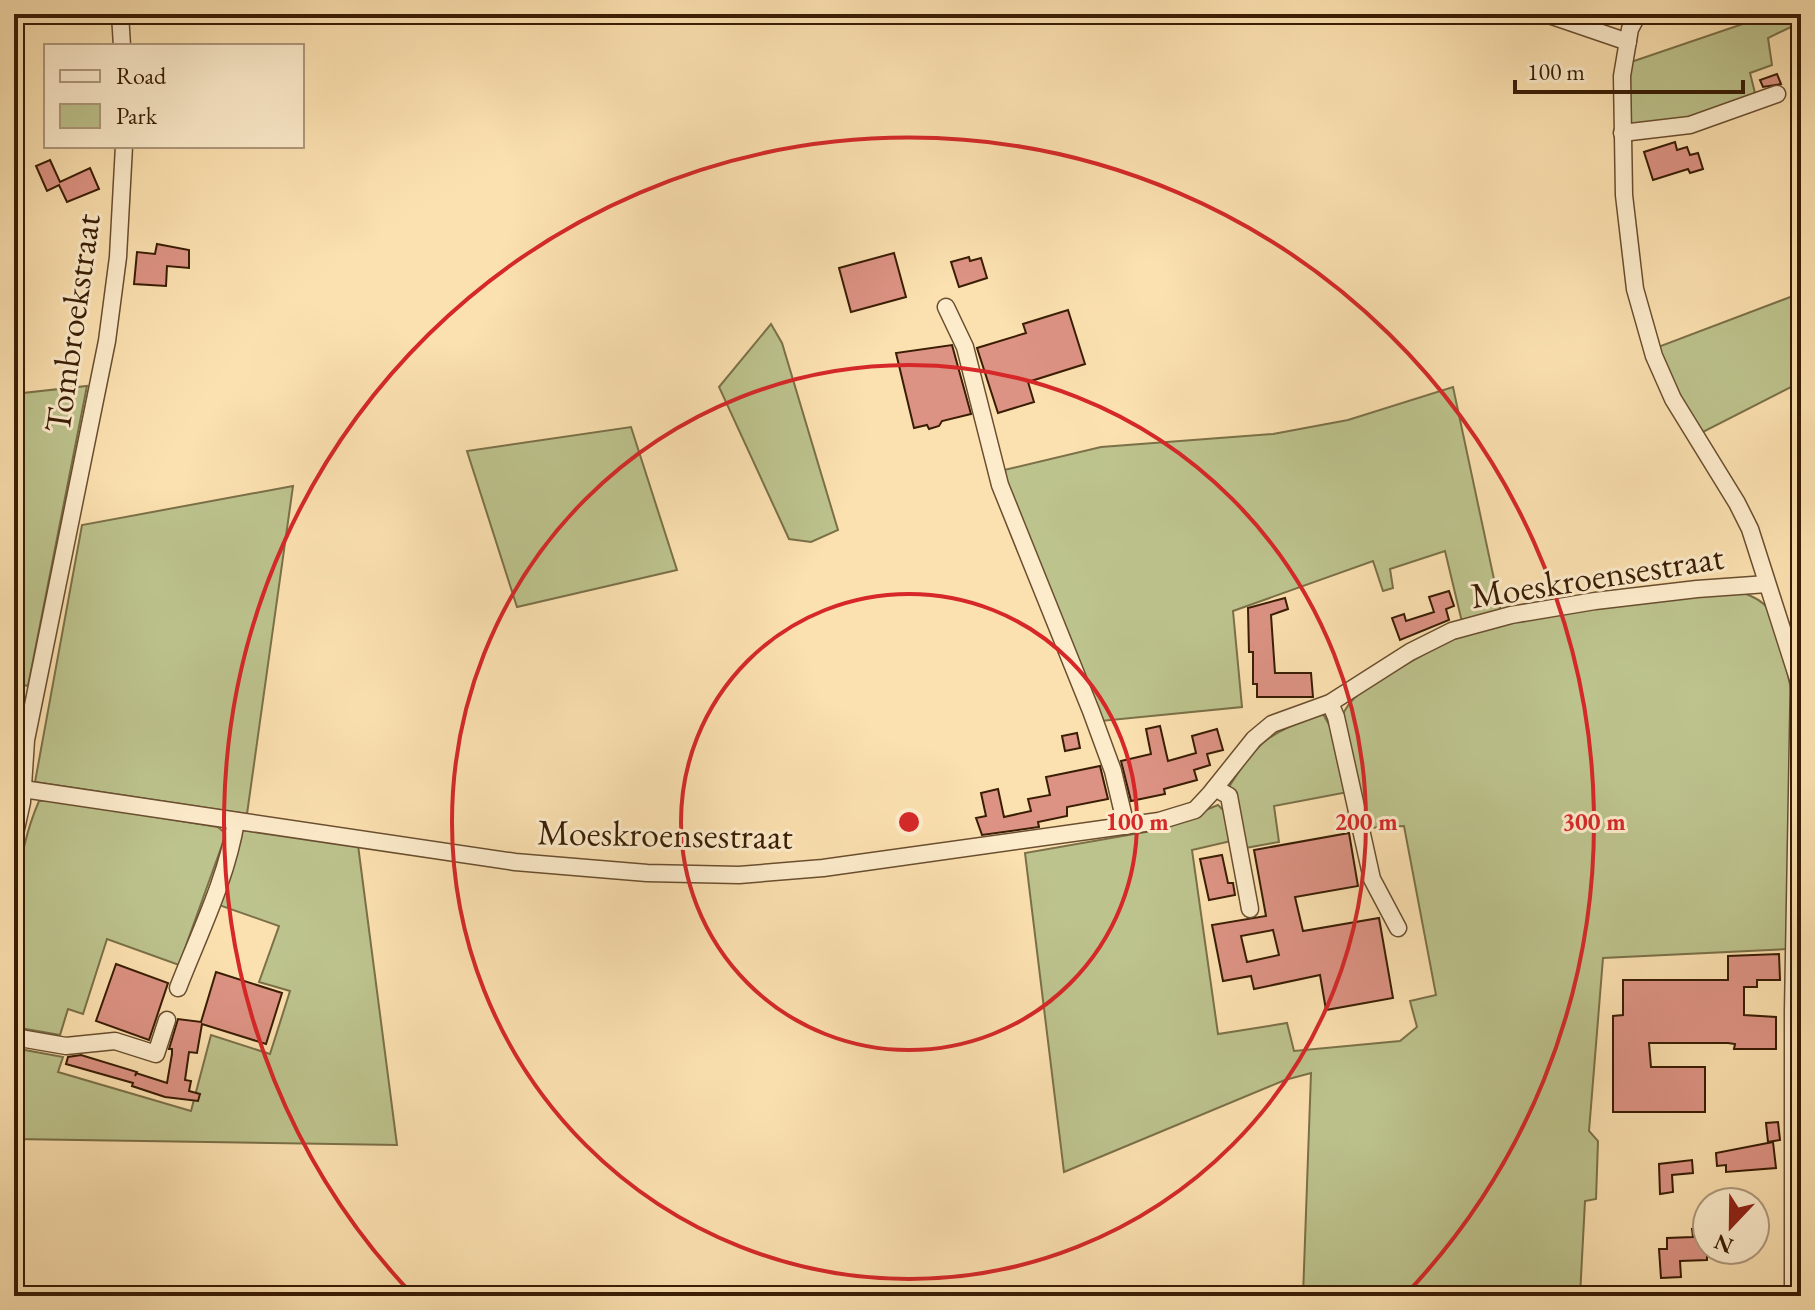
<svg xmlns="http://www.w3.org/2000/svg" width="1815" height="1310" viewBox="0 0 1815 1310" font-family="'EB Garamond',serif">
<style>
.green{fill:#bdc38d;stroke:#7b7048;stroke-width:2}
.building{fill:#dd9384;stroke:#391d04;stroke-width:2;fill-rule:evenodd}
.lines{fill:none;stroke-linecap:round;stroke-linejoin:round}
.minor-casing{stroke:#6a4e2f;stroke-width:19}
.minor{stroke:#fdeccc;stroke-width:16}
.ring{fill:none;stroke:#d62828;stroke-width:4}
.labels{text-anchor:middle;dominant-baseline:central;stroke-width:6;stroke-linejoin:round;paint-order:stroke}
.street-label{font-size:36px;fill:#391d04;stroke:#fdeccc}
.centre{fill:#d62828;stroke:#fdeccc;stroke-width:4}
.ring-label{font-size:24px;text-anchor:middle;font-weight:bold;fill:#d62828;stroke:#fdeccc;stroke-width:6;stroke-linejoin:round;paint-order:stroke}
</style>
<rect width="100%" height="100%" fill="#fce1b0"/>
<filter id="stains"><feTurbulence type="fractalNoise" baseFrequency=".0025" numOctaves="4"/><feColorMatrix values="0 0 0 0 .2 0 0 0 0 .09 0 0 0 0 .02 0 0 0 .5 -.17"/></filter>
<radialGradient id="worn" r=".72"><stop offset=".6" stop-color="#630" stop-opacity="0"/><stop offset="1" stop-color="#630" stop-opacity=".3"/></radialGradient>
<g class="green">
<polygon points="134,14 193,14 181,19 135,22"/>
<polygon points="1772,14 1801,14 1801,40 1795,25 1768,38 1772,65 1750,73 1755,93 1690,123 1634,127 1627,124 1631,62"/>
<polygon points="1801,293 1801,382 1701,433 1671,386 1658,347"/>
<polygon points="771,324 782,343 838,530 811,542 789,539 719,387"/>
<polygon points="87,386 28,686 14,683 14,394"/>
<polygon points="1453,387 1501,612 1462,622 1445,551 1390,569 1393,588 1383,591 1373,561 1233,611 1242,707 1101,721 1000,471 1101,447 1273,434 1348,420"/>
<polygon points="631,427 677,570 517,607 467,451"/>
<polygon points="293,486 247,814 35,782 82,525"/>
<path d="M 1740,592 C 1750,595 1762,600 1768,609 C 1777,622 1789,678 1792,696 L 1788,949 L 1603,958 L 1589,1131 L 1598,1141 L 1596,1199 L 1585,1201 L 1580,1296 L 1303,1296 L 1311,1073 L 1285,1080 L 1064,1172 L 1025,853 L 1157,830 L 1218,805 L 1225,812 L 1231,841 L 1192,850 L 1218,1034 L 1287,1023 L 1294,1051 L 1400,1041 L 1417,1027 L 1410,1001 L 1436,995 L 1404,826 L 1368,828 L 1342,717 C 1349,695 1376,682 1396,670 C 1419,658 1442,642 1467,633 C 1546,603 1655,600 1740,592 Z"/>
<path d="M 1323,714 L 1331,728 L 1348,792 L 1274,806 L 1279,842 L 1245,848 L 1227,790 C 1259,739 1267,734 1323,714 Z"/>
<path d="M 50,800 L 218,827 L 226,834 L 179,965 L 107,939 L 83,1014 L 68,1009 L 60,1035 L 14,1027 C 14,952 8,872 39,801 Z"/>
<polygon points="241,830 358,845 397,1145 14,1139 14,1048 63,1057 58,1072 191,1111 211,1035 270,1054 290,991 259,982 279,926 216,904"/>
</g>
<g class="building">
<polygon points="1777,74 1781,84 1763,87 1760,80"/>
<polygon points="1675,142 1677,150 1687,147 1690,155 1698,153 1703,169 1690,173 1688,169 1653,180 1644,152"/>
<polygon points="50,160 60,182 90,168 99,189 67,202 59,185 47,191 36,166"/>
<polygon points="157,244 189,250 189,268 167,266 166,286 134,284 137,252 155,254"/>
<polygon points="894,253 906,297 851,312 839,268"/>
<polygon points="969,257 970,261 981,258 987,278 959,287 951,262"/>
<polygon points="1068,310 1085,364 1028,382 1034,402 998,413 977,348 1026,333 1023,324"/>
<polygon points="952,345 971,414 942,421 939,426 929,429 927,425 914,428 896,353"/>
<polygon points="1449,591 1454,606 1446,609 1449,620 1400,640 1392,618 1404,614 1406,621 1434,612 1429,597"/>
<polygon points="1285,598 1288,609 1271,615 1275,673 1311,673 1313,697 1257,697 1257,684 1253,684 1253,652 1249,652 1248,608"/>
<polygon points="1160,726 1168,761 1196,753 1192,736 1217,729 1223,750 1207,754 1210,765 1194,770 1197,780 1164,789 1165,794 1131,801 1121,761 1151,754 1146,729"/>
<polygon points="1077,733 1080,748 1065,751 1062,736"/>
<polygon points="1100,766 1108,799 1067,807 1067,816 1038,822 1039,827 982,835 976,818 986,816 981,793 998,789 1004,817 1031,811 1028,799 1050,795 1046,777"/>
<path d="M 1349,833 L 1358,886 L 1295,897 L 1303,931 L 1379,918 L 1393,998 L 1326,1010 L 1320,975 L 1254,989 L 1251,976 L 1223,981 L 1212,925 L 1266,916 L 1254,850 ZM 1273,930 L 1279,955 L 1247,962 L 1241,936 Z"/>
<polygon points="1222,855 1228,883 1233,883 1235,895 1209,900 1200,859"/>
<polygon points="1779,954 1780,980 1757,980 1757,987 1744,987 1744,1015 1776,1017 1776,1049 1734,1049 1735,1044 1728,1043 1649,1043 1651,1067 1705,1067 1705,1112 1613,1112 1613,1016 1623,1015 1623,980 1728,980 1728,956"/>
<polygon points="116,964 168,983 149,1040 96,1021"/>
<polygon points="216,972 282,993 266,1044 202,1024 197,1053 189,1052 185,1080 191,1081 189,1091 200,1094 198,1101 165,1097 132,1086 133,1083 66,1064 68,1057 81,1055 137,1072 135,1076 136,1073 167,1083 172,1054 172,1049 169,1049 178,1019 201,1022"/>
<polygon points="1778,1122 1780,1140 1768,1142 1766,1123"/>
<polygon points="1773,1142 1776,1168 1726,1172 1726,1165 1717,1166 1716,1153"/>
<polygon points="1692,1160 1693,1173 1672,1175 1673,1192 1660,1194 1659,1164"/>
<polygon points="1707,1228 1707,1260 1680,1261 1681,1277 1661,1278 1659,1249 1667,1249 1667,1238 1693,1237 1692,1229"/>
</g>
<g class="lines">
<g class="minor-casing">
<g id="minor">
<polyline points="120,14 122,46"/>
<polyline points="1546,14 1628,42"/>
<polyline points="1638,14 1630,29 1622,76 1624,195 1635,289 1654,356 1673,399 1737,503 1750,529 1799,682 1793,1011 1793,1296"/>
<polyline points="1622,133 1690,125 1777,94"/>
<polyline points="946,307 965,347 1000,485 1091,711 1113,771 1126,826"/>
<polyline points="1330,703 1336,717 1372,879 1398,928"/>
<polyline points="1215,788 1229,796 1250,909"/>
<polyline points="23,789 515,862 647,873 739,875 823,868 1159,821 1195,810 1210,794 1254,739 1272,724 1330,703 1410,652 1452,631 1511,615 1595,601 1697,589 1767,584"/>
<polyline points="14,838 22,802 26,740 107,341 118,257 124,146"/>
<path d="M 178,988 C 199,934 227,878 236,821"/>
<polyline points="14,1037 66,1046 115,1041 156,1054 167,1020"/>
</g>
</g>
<use href="#minor" class="minor"/>
</g>
<g class="ring">
<circle cx="909" cy="822" r="228"/>
<circle cx="909" cy="822" r="457"/>
<path d="M412 1294A685 685 0 1 1 1406 1294"/>
</g>
<g class="labels">
<g class="street-label">
<text transform="translate(72 323) rotate(-82)">Tombroekstraat</text>
<text transform="translate(1597 576) rotate(-9)">Moeskroensestraat</text>
<text transform="translate(665 834) rotate(1)">Moeskroensestraat</text>
</g>
</g>
<circle cx="909" cy="822" r="12" class="centre"/>
<g class="ring-label">
<text x="1137" y="830">100 m</text>
<text x="1366" y="830">200 m</text>
<text x="1594" y="830">300 m</text>
</g>
<rect width="1815" height="1310" fill="none" stroke="#fce1b0" stroke-width="48"/>
<rect x="16" y="16" width="1783" height="1278" fill="none" stroke="#391d04" stroke-width="4"/>
<rect x="24" y="24" width="1767" height="1262" fill="none" stroke="#391d04" stroke-width="2"/>
<rect x="44" y="44" width="260" height="104" fill="#fdeccc" stroke="#af997c" stroke-width="2"/>
<rect x="60" y="70" width="40" height="12" fill="#fdeccc" stroke="#af997c" stroke-width="2"/>
<text x="116" y="84" font-size="24" fill="#391d04">Road</text>
<rect x="60" y="104" width="40" height="24" fill="#bdc38d" stroke="#af997c" stroke-width="2"/>
<text x="116" y="124" font-size="24" fill="#391d04">Park</text>
<g transform="translate(1731 1226) rotate(202)"><circle r="38" fill="#fdeccc" stroke="#af997c" stroke-width="2"/>
<path d="M0-6L14 30L0 20L-14 30Z" fill="#8f2418"/>
<text y="-12" font-size="22" font-weight="bold" text-anchor="middle" fill="#391d04">N</text>
</g>
<path d="M1515 80v12h228v-12" fill="none" stroke="#391d04" stroke-width="4"/>
<text x="1527" y="80" font-size="24" fill="#391d04" stroke="#fdeccc" stroke-width="6" paint-order="stroke">100 m</text>
<rect width="100%" height="100%" filter="url(#stains)"/>
<rect width="100%" height="100%" fill="url(#worn)"/>
</svg>
